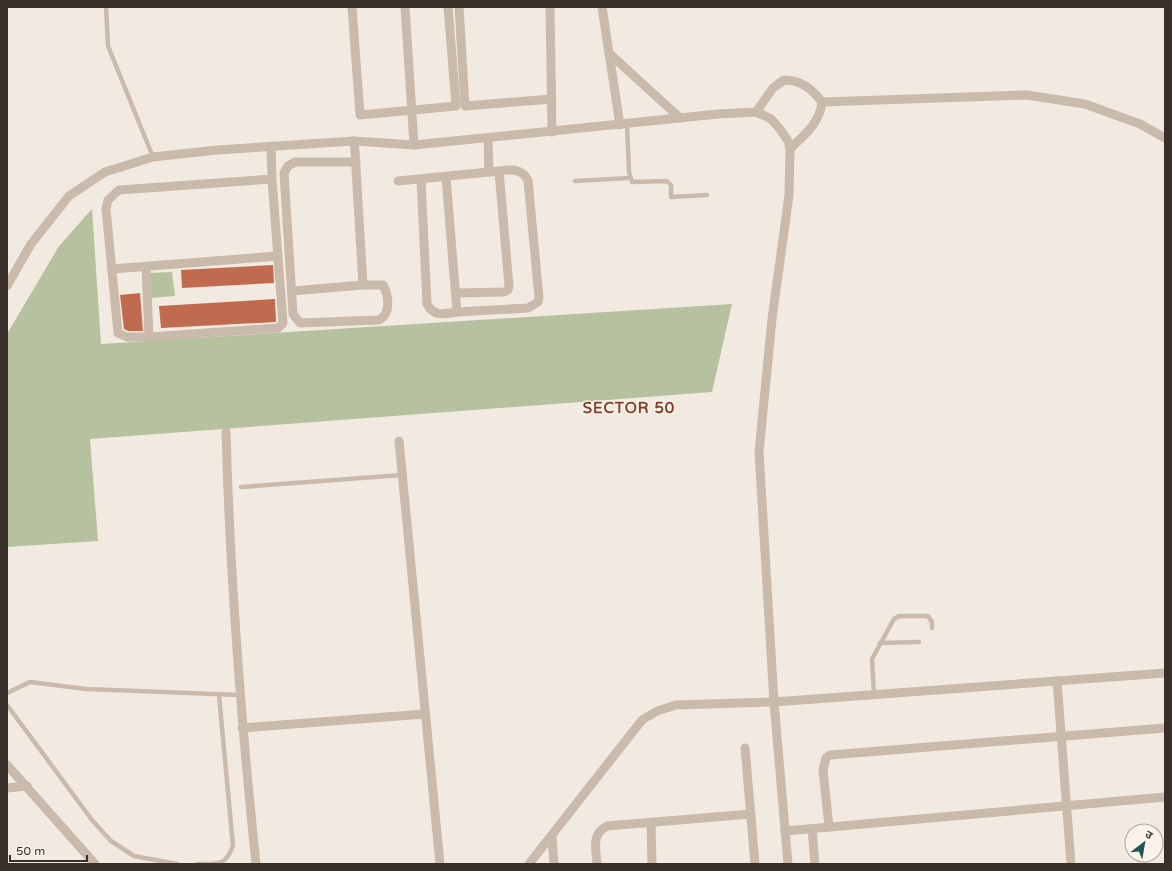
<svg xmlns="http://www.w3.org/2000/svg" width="1172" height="871" viewBox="0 0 1172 871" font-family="'Varela Round','Noto Sans Devanagari',sans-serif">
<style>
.green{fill:#b6c1a0}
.building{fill:#c06b4f}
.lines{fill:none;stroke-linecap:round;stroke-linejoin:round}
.service{stroke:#cabaac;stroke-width:4.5}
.minor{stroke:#cabaac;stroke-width:9}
.labels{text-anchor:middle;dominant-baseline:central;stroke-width:3;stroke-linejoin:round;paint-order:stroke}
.district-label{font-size:15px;font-weight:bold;letter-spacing:1px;fill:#833d27;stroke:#f9f3ec}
</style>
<rect width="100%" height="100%" fill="#f2e9e0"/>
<g class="green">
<polygon points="92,209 101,344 732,304 712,392 90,439 98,541 7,547 7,334 59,246"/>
<polygon points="172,272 175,296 151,298 149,273"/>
</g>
<g class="building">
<polygon points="273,265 274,283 182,288 181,270"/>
<polygon points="140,293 143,331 128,331 124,329 120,295"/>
<polygon points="275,299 276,322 161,328 159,306"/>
</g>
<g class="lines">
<g class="service">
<polyline points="106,7 108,46 153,157"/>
<polyline points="627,124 629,172 632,182 667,181 671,185 671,197 707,195"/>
<polyline points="575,181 629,178"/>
<polyline points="241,487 402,475"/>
<polyline points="880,643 919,642"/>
<polyline points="7,693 30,682 86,689 240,695"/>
<polyline points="874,695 872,659 894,619 899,616 928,616 932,622 932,628"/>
<polyline points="7,705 92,820 111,841 134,856 177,864"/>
<path d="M 197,864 C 217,864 225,867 233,846 L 219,695"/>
</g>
<g class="minor">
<polyline points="352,7 360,115 456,106 448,7"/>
<polyline points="405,7 414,145"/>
<polyline points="459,7 465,106 552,99"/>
<polyline points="550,7 552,132"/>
<polyline points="602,7 620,125"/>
<polyline points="610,54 680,118"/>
<polyline points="822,102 1027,95 1085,104 1140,124 1165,138"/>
<path d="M 756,112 L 773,88 L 784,80 C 801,80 812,89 822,102 C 820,123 804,135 790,149"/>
<path d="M 354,141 L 355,152 L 363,285 L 383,285 C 389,296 391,314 379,320 L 300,323 L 293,314 L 284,173 L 288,166 L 295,162 L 356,162"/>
<polyline points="271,147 272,179 283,323 278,328 149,337 127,337 118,333 106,209 108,200 119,190 272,179"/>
<path d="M 421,180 L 427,304 C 434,317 444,314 457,312 L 446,177"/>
<polyline points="398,181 489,172 488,138"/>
<polyline points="146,267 149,337"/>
<polyline points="112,269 278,256"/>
<polyline points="7,286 31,244 69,196 105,172 153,157 217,150 354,141 414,145 718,114 756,112 763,115 771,119 780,129 788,141 790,149 789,195 772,319 759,452 774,702 788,864"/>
<polyline points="292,291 363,285"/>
<polyline points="456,293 504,292 508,290 509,286 499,171"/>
<path d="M 457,312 L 528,308 L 538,302 L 539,298 L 528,180 C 519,165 506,171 489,172"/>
<path d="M 226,432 C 230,577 241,720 256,864"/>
<polyline points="399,441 440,864"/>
<polyline points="1057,681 1071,864"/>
<polyline points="242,728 425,714"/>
<polyline points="745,748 755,864"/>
<polyline points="7,765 95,864"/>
<polyline points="7,788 27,786"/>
<polyline points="651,823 652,864"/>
<polyline points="829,827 823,770 826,758 830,755 1165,728"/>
<polyline points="812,829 815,864"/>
<polyline points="785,831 1165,797"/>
<polyline points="552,837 554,864"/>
<polyline points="529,864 642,720 657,711 676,705 774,702 1165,673"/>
<path d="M 597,864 C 596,849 591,834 607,826 L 751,814"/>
</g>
</g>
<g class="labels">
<g class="district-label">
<text x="629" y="408">SECTOR 50</text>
</g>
</g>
<rect width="1172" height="871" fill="none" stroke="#382f2a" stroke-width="16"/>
<g transform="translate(1144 843) rotate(31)"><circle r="19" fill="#f9f3ec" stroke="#aca59e"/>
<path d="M0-3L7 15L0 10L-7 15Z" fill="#225458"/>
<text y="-6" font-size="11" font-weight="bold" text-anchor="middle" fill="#382f2a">उ</text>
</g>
<path d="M10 855v6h77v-6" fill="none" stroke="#382f2a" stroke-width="2"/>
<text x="16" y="855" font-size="12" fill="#382f2a" stroke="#f9f3ec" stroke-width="3" paint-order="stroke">50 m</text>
</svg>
